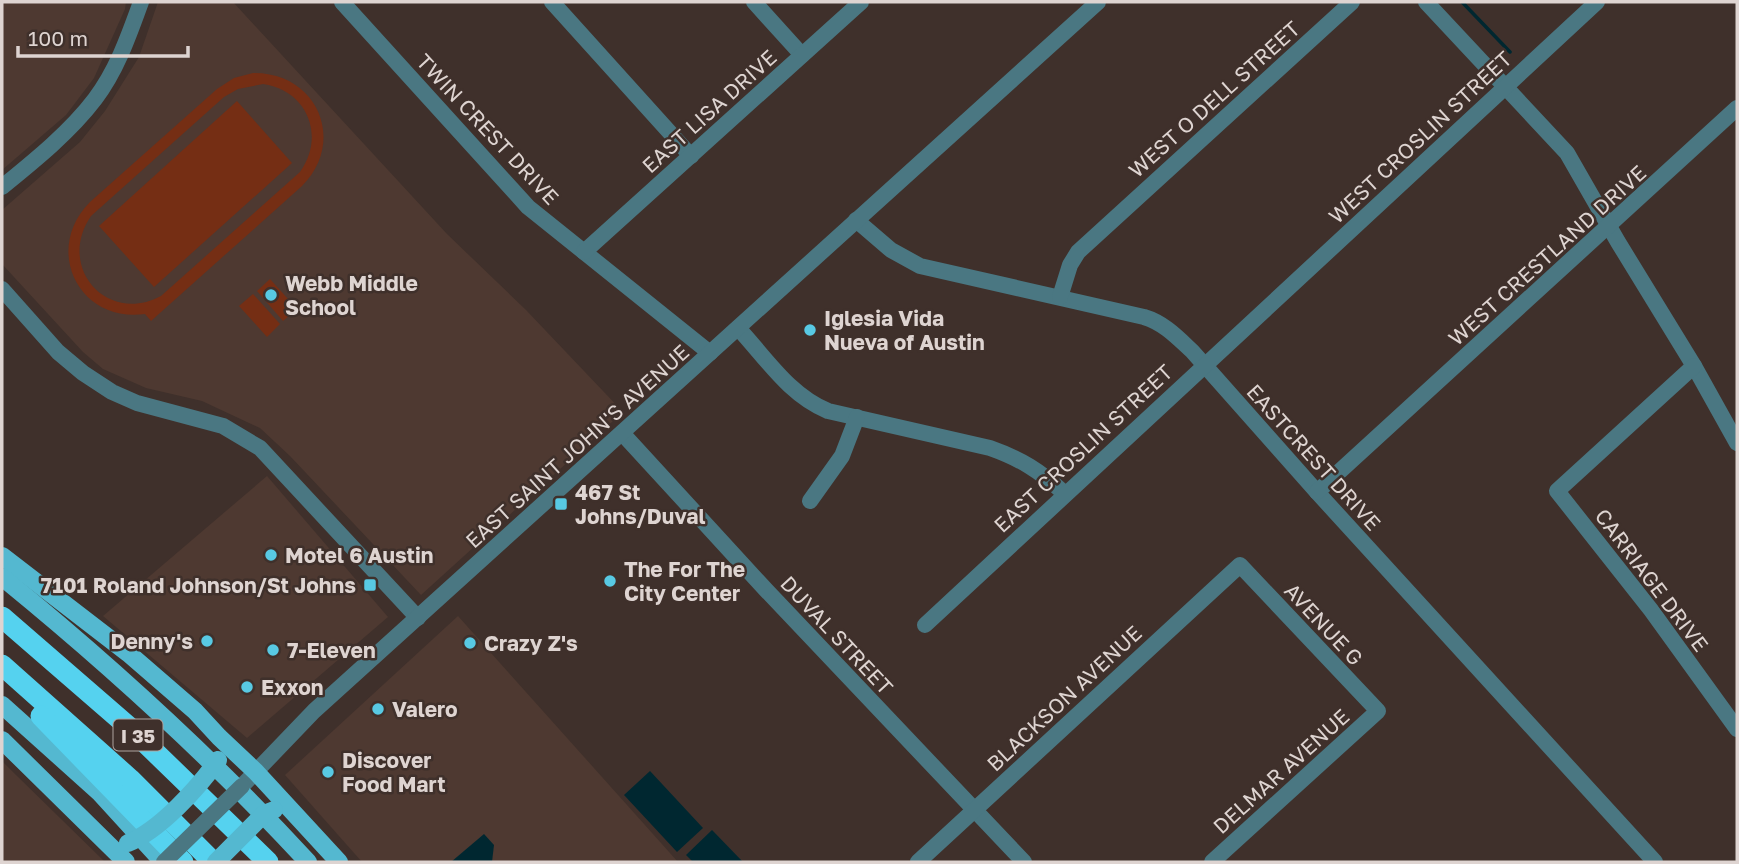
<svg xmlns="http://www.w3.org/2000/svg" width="1739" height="864" viewBox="0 0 1739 864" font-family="'Golos Text',sans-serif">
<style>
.built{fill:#4e3931}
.green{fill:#752e14;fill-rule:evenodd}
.water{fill:#002730}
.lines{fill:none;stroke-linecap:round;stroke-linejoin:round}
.stream{stroke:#002730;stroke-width:3.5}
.minor{stroke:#4a7782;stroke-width:16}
.major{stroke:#54b8d0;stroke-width:18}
.highway{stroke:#55d2ef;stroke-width:21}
.minor-bridge{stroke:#4a7782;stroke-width:16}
.major-bridge{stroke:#54b8d0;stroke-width:18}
.poi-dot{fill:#58c9e3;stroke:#3f302b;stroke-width:2.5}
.labels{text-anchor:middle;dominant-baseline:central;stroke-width:5;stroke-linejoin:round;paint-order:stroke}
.shield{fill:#3f302b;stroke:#aea39f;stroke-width:2}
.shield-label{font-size:19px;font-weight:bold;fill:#ded4d1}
.street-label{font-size:21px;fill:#ded4d1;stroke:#3f302b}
.poi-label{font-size:21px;font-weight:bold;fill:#ded4d1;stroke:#3f302b;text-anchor:start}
</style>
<rect width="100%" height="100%" fill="#3f302b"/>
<g class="built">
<polygon points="2,2 126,2 125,9 94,78 66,115 2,170"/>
<polygon points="158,2 233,2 447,234 526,310 623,412 421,595 290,456 260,428 202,401 146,388 103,369 83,352 2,264 2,210 80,142 105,111 139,57"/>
<polygon points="267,476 388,617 247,738 103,616"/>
<polygon points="458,616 678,862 362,862 285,775"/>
<polygon points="2,761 16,775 105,862 2,862"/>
</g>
<g class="green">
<path d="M 253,73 C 317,72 347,141 302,186 L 151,321 L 145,314 C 78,323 43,249 90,202 L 217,89 L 234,78 ZM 263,84 C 307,90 326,136 300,172 L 161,296 C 107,325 56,267 91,216 L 224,97 L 238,89 Z"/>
<polygon points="237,101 292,163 154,287 99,226"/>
<polygon points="270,279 297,309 283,321 257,291"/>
<polygon points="253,294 280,324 267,337 239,306"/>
</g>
<g class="water">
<polygon points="650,771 703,828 677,852 624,795"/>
<polygon points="712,830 743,862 693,862 686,855"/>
<polygon points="484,834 494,845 492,862 451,862"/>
</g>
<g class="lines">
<polyline class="stream" points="1462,2 1510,52"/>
<g class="minor">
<polyline points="342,2 528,207 710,353"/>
<polyline points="552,2 691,156"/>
<polyline points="754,2 802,55"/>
<polyline points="1426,2 1567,153 1618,242 1694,366 1737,443"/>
<path d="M 2,187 C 34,161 70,132 95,99 C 117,70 129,35 141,2"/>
<path d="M 856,220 L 891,250 L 920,266 L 1144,317 C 1164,323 1177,337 1192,351 L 1317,492 L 1655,862"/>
<polyline points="584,252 861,2"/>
<polyline points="2,289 58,352 83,373 112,392 137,403 223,426 260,448 418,618"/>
<polyline points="1060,297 1070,265 1078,252 1352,2"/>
<path d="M 738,328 C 766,358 789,395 828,411 L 990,448 C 1021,459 1040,471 1064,493"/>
<polyline points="1694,366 1557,491 1651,610 1737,729"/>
<polyline points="622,433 767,591 1024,862"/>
<polyline points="1317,492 1737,108"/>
<polyline points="810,501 842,456 857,417"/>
<polyline points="925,625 1597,2"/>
<polyline points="242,786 314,711 1098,2"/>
<polyline points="918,862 1240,565 1378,711 1212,862"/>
</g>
<g class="major">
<polyline points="2,556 128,653 195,711 219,737 256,772 339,862"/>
<path d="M 2,577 C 110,665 214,760 308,862"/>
<polyline points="2,705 99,792 163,862"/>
<polyline points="2,740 126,862"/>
</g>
<g class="highway">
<polyline points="2,617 130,728 268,862"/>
<polyline points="2,665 130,779 213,862"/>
<polyline points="41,716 183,862"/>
</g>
<polyline class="minor-bridge" points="164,862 242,786"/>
<g class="major-bridge">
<path d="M 128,843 C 160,830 198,788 218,760"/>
<polyline points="216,862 264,814 274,810"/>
</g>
</g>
<g class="poi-dot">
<circle cx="271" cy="295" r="7"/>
<circle cx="810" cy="330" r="7"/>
<rect x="554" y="497" width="14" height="14" rx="3.5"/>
<circle cx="271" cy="555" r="7"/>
<circle cx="610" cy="581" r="7"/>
<rect x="363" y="578" width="14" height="14" rx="3.5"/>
<circle cx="207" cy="641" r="7"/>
<circle cx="470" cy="643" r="7"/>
<circle cx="273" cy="650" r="7"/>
<circle cx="247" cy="687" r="7"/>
<circle cx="378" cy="709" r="7"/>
<circle cx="328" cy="772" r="7"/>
</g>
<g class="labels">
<rect class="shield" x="113.5" y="719.5" width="49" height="31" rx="5"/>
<g class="shield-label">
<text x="138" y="735">I 35</text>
</g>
<g class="street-label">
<text transform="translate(1214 99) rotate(-42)">WEST O DELL STREET</text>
<text transform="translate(709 111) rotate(-42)">EAST LISA DRIVE</text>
<text transform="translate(488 129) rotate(47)">TWIN CREST DRIVE</text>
<text transform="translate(1420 137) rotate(-43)">WEST CROSLIN STREET</text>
<text transform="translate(1547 255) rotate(-42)">WEST CRESTLAND DRIVE</text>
<text transform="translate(577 446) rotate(-42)">EAST SAINT JOHN'S AVENUE</text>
<text transform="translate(1083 448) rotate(-43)">EAST CROSLIN STREET</text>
<text transform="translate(1314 457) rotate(48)">EASTCREST DRIVE</text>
<text transform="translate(1652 580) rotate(53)">CARRIAGE DRIVE</text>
<text transform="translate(1324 624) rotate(47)">AVENUE G</text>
<text transform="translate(837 635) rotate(47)">DUVAL STREET</text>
<text transform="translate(1064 698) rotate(-43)">BLACKSON AVENUE</text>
<text transform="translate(1281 771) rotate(-42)">DELMAR AVENUE</text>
</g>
<g class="poi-label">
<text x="285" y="283">Webb Middle<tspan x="285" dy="24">School</tspan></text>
<text x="824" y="318">Iglesia Vida<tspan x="824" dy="24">Nueva of Austin</tspan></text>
<text x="575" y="492">467 St<tspan x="575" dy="24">Johns/Duval</tspan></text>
<text x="285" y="555">Motel 6 Austin</text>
<text x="624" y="569">The For The<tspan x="624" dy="24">City Center</tspan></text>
<text x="356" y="585" text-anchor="end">7101 Roland Johnson/St Johns</text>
<text x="193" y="641" text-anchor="end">Denny's</text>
<text x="484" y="643">Crazy Z's</text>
<text x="287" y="650">7-Eleven</text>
<text x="261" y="687">Exxon</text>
<text x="392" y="709">Valero</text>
<text x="342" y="760">Discover<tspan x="342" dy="24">Food Mart</tspan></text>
</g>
</g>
<rect width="1739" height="864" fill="none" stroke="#ded4d1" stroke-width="7"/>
<path d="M18 46v10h170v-10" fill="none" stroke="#ded4d1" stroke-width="3.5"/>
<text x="28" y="46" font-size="21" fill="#ded4d1" stroke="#3f302b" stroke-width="5" paint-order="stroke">100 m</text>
</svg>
